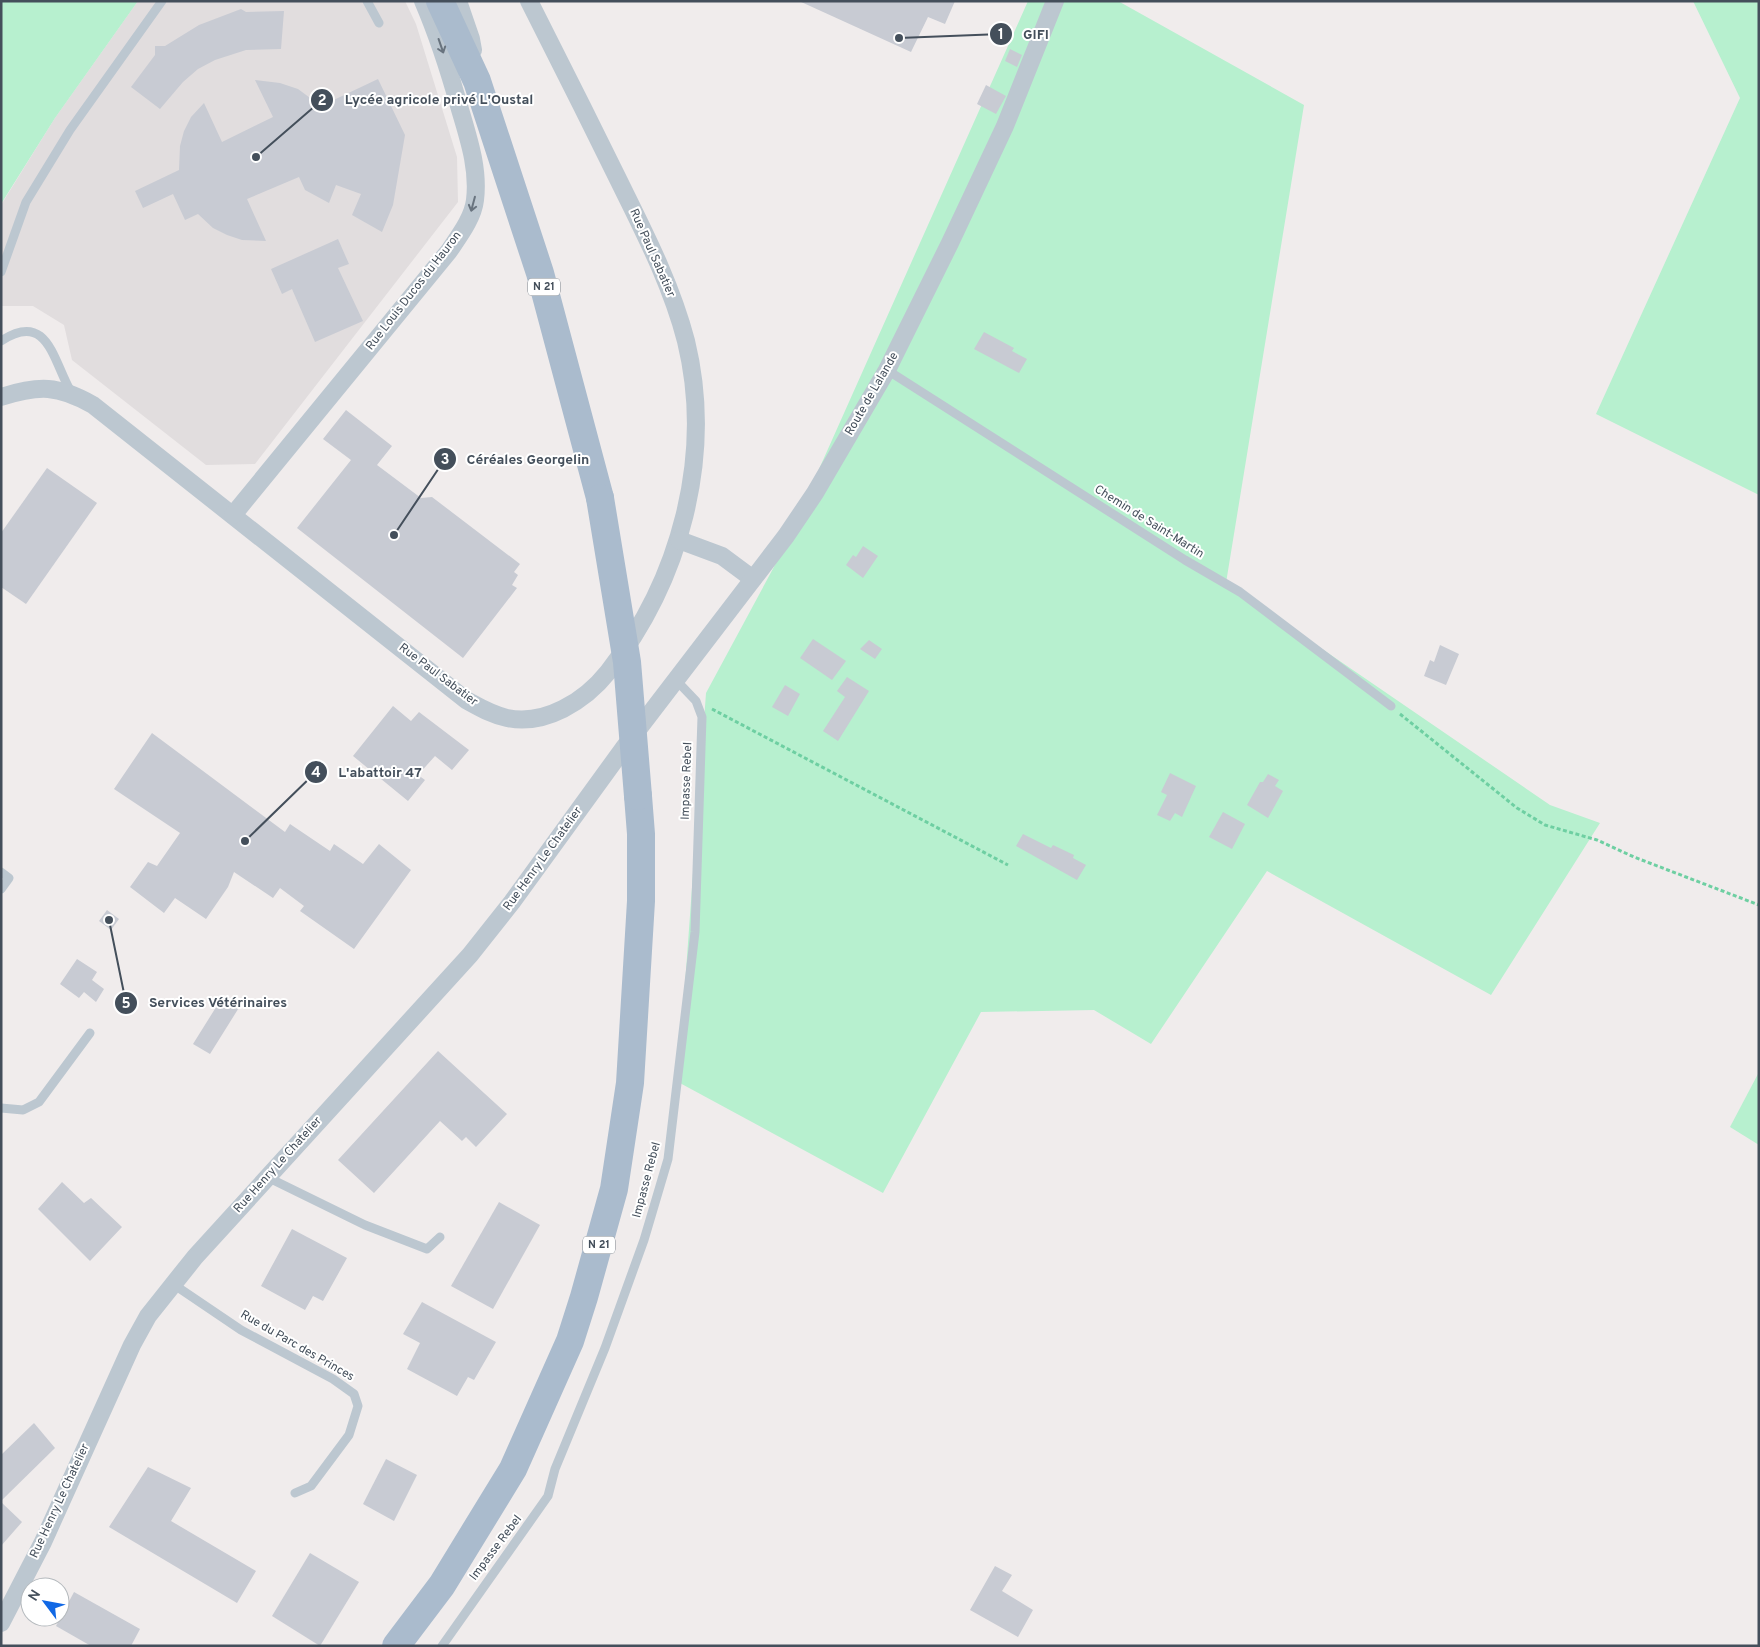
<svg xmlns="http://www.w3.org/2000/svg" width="1760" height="1647" viewBox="0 0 1760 1647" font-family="Overpass,sans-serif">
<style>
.education{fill:#e1ddde}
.green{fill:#b7f0cf}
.building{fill:#c8cbd3}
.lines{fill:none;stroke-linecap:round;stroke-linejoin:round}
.path{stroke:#6ecfa2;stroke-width:3;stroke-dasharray:4 2.5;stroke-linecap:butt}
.lane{stroke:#bcc7d0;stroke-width:9}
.street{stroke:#bcc7d0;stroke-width:18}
.primary{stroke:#aabbcd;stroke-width:28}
.primary-bridge{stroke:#aabbcd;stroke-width:28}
.oneway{stroke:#68737e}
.labels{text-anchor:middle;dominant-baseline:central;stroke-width:4;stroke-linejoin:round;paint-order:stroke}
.shield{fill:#fff;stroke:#7c848c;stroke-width:1}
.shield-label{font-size:11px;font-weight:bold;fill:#444f5b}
.street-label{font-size:12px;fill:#444f5b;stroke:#fff}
.leader{fill:none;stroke:#444f5b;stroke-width:2}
.callout-dot{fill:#444f5b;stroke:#fff;stroke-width:2}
.mark-label{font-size:15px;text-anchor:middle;font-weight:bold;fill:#fff}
.callout-label{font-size:14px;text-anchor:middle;font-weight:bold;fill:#444f5b;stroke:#fff;stroke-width:4;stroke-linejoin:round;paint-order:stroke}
</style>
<rect width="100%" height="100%" fill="#f0ecec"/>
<polygon class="education" points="138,1 405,1 416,24 457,157 458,202 255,464 206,465 72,360 64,325 33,306 1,306 1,205 55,118"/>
<g class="green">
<polygon points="1,1 138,1 55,118 1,204"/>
<polygon points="1028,1 1118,1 1304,105 1226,583 1550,805 1600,823 1491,995 1267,871 1151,1044 1094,1010 981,1012 883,1193 678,1082 706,693 782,552"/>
<polygon points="1693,1 1759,1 1759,495 1596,414 1740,98"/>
<polygon points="1759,1072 1759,1145 1730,1127"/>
</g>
<g class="building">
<polygon points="799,1 955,1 945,24 928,17 911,52"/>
<polygon points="241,9 246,12 284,11 281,49 246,50 215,60 198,69 183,82 160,109 131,87 155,55 155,46 165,46 199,25"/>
<polygon points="1010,49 1022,55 1017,67 1005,61"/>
<polygon points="378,79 405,135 393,205 382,232 352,215 361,194 336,185 329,203 305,190 299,177 247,199 266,241 242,240 227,235 213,228 198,214 185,220 173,194 143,208 135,191 179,170 180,146 184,131 191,117 204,103 222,142 273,117 255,80 280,83 298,89 321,106"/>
<polygon points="986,85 1006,96 996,114 977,104"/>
<polygon points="338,239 349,264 338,268 363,321 315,342 292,289 282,294 271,269"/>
<polygon points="984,332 1014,348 1012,351 1027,359 1019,373 974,349"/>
<polygon points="346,410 392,446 377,465 421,498 432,497 520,564 514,572 518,575 512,585 517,588 463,658 297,528 351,460 323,439"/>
<polygon points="47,468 97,503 26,604 1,587 1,533"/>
<polygon points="863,546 878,556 863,578 846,565 853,555 856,557"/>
<polygon points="813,639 846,661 832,680 800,658"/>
<polygon points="869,640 882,649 875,659 860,649"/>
<polygon points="1440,645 1459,654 1446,685 1424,676 1430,660 1434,662"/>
<polygon points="847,677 869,691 838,741 823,731 845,697 837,691"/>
<polygon points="785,685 800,694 788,716 772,707"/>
<polygon points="393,706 411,721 419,712 469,750 452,770 435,756 418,775 425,780 408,801 353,756"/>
<polygon points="152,733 285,832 290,824 330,851 334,844 363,864 379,844 411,870 354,949 300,911 304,906 280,888 273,898 234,872 228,887 206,919 175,898 164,913 130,887 148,862 157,866 180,833 114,789"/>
<polygon points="1170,773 1196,786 1182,817 1175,813 1170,821 1157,815 1167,795 1161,792"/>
<polygon points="1268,774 1279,780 1275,786 1283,791 1268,818 1247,805 1260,782 1263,782"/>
<polygon points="1223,812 1245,824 1232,849 1209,837"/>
<polygon points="1023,834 1051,848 1053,845 1074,855 1073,858 1086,865 1077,880 1016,846"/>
<polygon points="107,910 119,919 111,930 99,921"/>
<polygon points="77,959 97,972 92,980 104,989 96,1002 84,992 79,998 60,984"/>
<polygon points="223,996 240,1006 210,1054 193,1044"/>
<polygon points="438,1051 507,1114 476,1147 466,1137 462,1141 440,1121 374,1193 338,1160"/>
<polygon points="62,1182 84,1203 91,1198 122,1227 90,1261 38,1209"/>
<polygon points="499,1202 540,1225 493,1309 451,1286"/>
<polygon points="292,1229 347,1258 323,1301 313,1296 305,1310 261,1286"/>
<polygon points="422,1302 496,1342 474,1380 468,1377 457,1396 407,1369 420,1343 403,1334"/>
<polygon points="34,1423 55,1448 1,1501 1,1455"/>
<polygon points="386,1459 417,1475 394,1521 363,1504"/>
<polygon points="148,1467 191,1488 171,1521 256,1571 237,1603 109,1527"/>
<polygon points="1,1502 22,1522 1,1546"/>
<polygon points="310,1553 359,1582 320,1646 272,1616"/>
<polygon points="995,1566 1012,1575 1002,1591 1033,1610 1018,1637 970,1610"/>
<polygon points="74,1592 140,1629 131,1646 91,1646 56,1626"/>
</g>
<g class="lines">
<g class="path">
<polyline points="712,709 1008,865"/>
<polyline points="1400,714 1517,808 1545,825 1597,840 1634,857 1759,905"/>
</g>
<g class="lane">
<polyline points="367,1 379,23"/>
<polyline points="1,272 26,202 70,130 162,1"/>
<path d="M 1,341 C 48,310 53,361 71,392"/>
<polyline points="887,370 1185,560 1240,592 1391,706"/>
<polyline points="1,872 9,878 1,889"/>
<polyline points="1,1108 23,1110 39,1102 90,1033"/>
<polyline points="267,1177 365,1225 427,1249 440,1237"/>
<polyline points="173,1284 241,1330 333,1379 354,1394 358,1406 349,1435 311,1486 295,1493"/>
<polyline points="442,1646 548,1496 555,1469 605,1348 644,1240 668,1159 695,932 702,717 696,701 676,680"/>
</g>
<g class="street">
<polyline points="458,1 471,39 473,50"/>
<path d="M 1,397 C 39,385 58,385 93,405 L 466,700 C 479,707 492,715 507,718 C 545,726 585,701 608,672 C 680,581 714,456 686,341 C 671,283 643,230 617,177 C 588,118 559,60 529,1"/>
<path d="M 233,515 L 449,251 C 459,236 473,218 475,200 C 479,168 468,137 459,106 C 449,70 438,36 423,1"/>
<polyline points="679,540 722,556 753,579"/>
<polyline points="1,1623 43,1542 132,1345 148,1316 195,1257 470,955 512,902 623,749 786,536 815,493 887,370 950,243 1005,126 1055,1"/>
</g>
<g class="primary">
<polyline points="440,1 477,81 540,273 600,498"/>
<polyline points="396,1646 442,1585 513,1469 570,1341 584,1297 614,1189 630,1083 641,901 641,834 638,796"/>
</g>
<polyline class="primary-bridge" points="600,498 627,662 638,796"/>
</g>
<defs><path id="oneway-shaft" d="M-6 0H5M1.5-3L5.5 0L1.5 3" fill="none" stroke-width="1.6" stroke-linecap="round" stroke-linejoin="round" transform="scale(1.25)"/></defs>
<g class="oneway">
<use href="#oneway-shaft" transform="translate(441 46) rotate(71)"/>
<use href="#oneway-shaft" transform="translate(473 204) rotate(105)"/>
</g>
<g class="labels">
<g class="shield">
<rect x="528" y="278.5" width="32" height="17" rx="4"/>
<rect x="583" y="1236.5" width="32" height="17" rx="4"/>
</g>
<g class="shield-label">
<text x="544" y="287">N 21</text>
<text x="599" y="1245">N 21</text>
</g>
<g class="street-label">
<text transform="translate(652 253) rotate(66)">Rue Paul Sabatier</text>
<text transform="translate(414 291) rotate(-52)">Rue Louis Ducos du Hauron</text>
<text transform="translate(872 394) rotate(-60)">Route de Lalande</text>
<text transform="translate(1149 522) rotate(32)">Chemin de Saint-Martin</text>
<text transform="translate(438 675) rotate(37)">Rue Paul Sabatier</text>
<text transform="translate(687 781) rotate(-88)">Impasse Rebel</text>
<text transform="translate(543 859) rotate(-54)">Rue Henry Le Chatelier</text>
<text transform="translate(278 1165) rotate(-48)">Rue Henry Le Chatelier</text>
<text transform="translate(647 1180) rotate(-75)">Impasse Rebel</text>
<text transform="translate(297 1346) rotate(30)">Rue du Parc des Princes</text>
<text transform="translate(60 1501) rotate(-65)">Rue Henry Le Chatelier</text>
<text transform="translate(496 1548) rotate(-53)">Impasse Rebel</text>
</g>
</g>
<path class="leader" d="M899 38L1001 34M256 157L322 100M394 535L445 459M245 841L316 772M109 920L126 1003"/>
<g class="callout-dot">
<circle cx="899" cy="38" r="5"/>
<circle cx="256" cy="157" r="5"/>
<circle cx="394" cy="535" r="5"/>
<circle cx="245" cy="841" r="5"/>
<circle cx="109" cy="920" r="5"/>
<circle cx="1001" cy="34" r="12"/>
<circle cx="322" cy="100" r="12"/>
<circle cx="445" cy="459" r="12"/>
<circle cx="316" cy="772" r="12"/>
<circle cx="126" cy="1003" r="12"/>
</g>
<g class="mark-label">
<text x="1001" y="39">1</text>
<text x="322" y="105">2</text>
<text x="445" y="464">3</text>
<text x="316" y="777">4</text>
<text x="126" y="1008">5</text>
</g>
<g class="callout-label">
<text x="1036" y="39">GIFI</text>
<text x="439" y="104">Lycée agricole privé L'Oustal</text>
<text x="528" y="464">Céréales Georgelin</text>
<text x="380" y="777">L'abattoir 47</text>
<text x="218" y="1007">Services Vétérinaires</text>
</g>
<rect width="1760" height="1647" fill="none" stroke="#444f5b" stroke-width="5"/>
<g transform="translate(45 1602) rotate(302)"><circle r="24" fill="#ffffff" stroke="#b4b9bd"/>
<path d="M0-4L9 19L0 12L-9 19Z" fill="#1168e5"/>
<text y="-8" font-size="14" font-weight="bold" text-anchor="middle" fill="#444f5b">N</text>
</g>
</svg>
